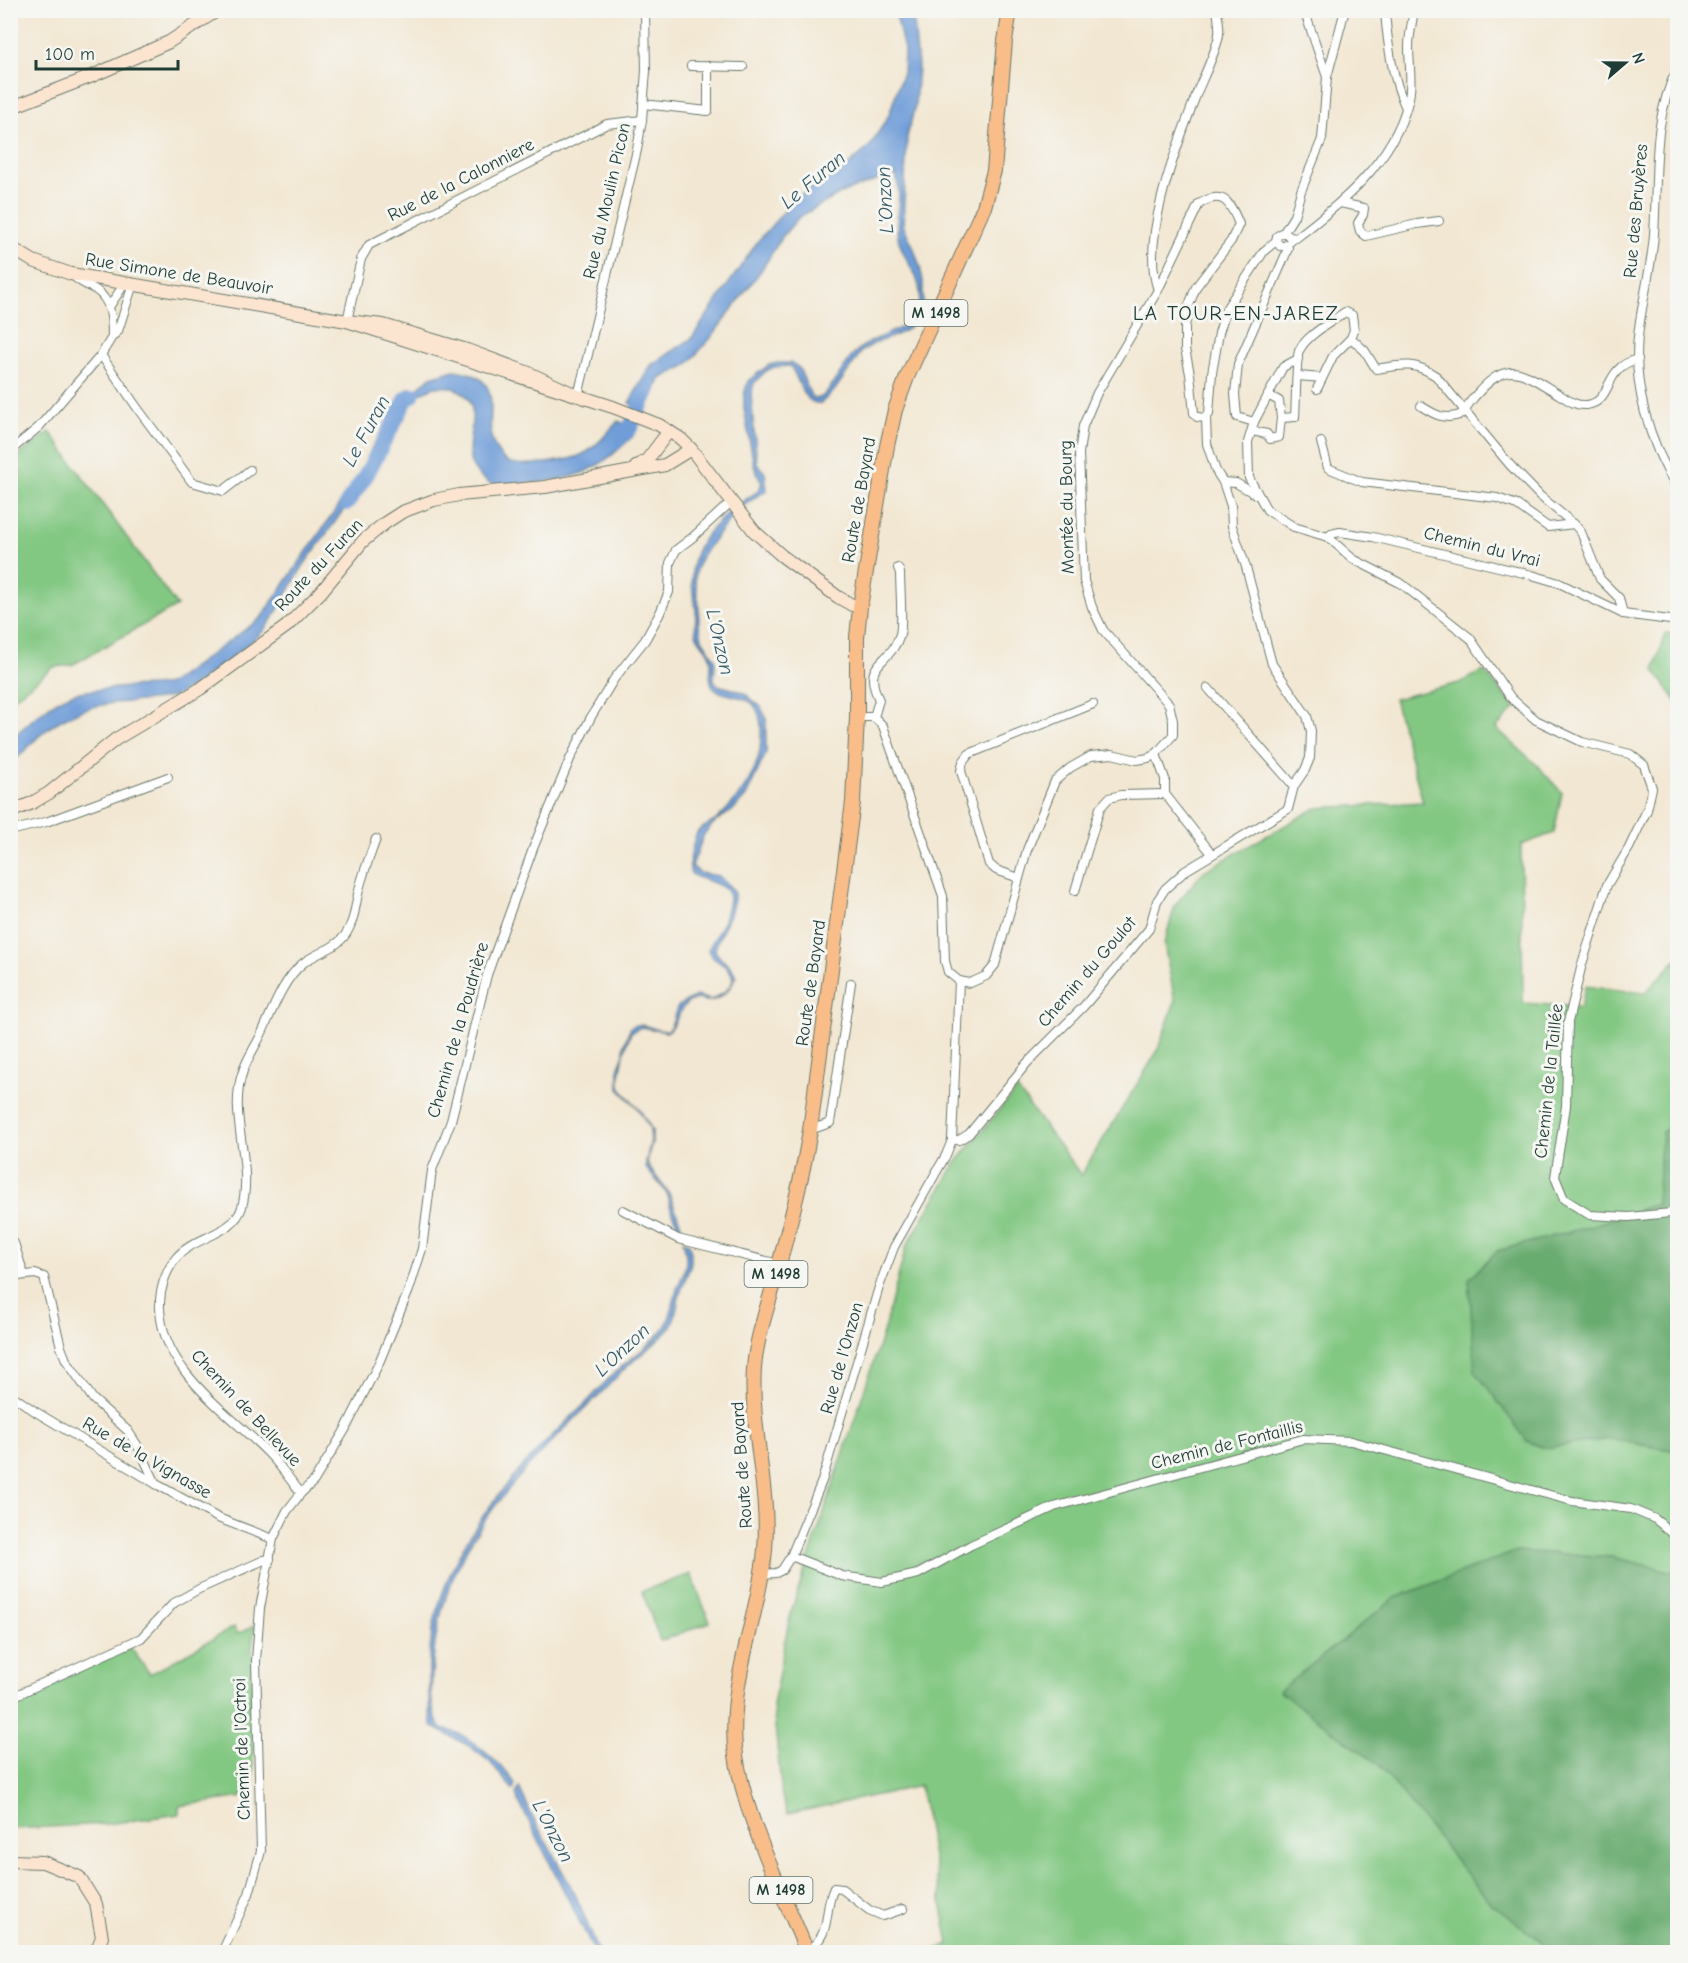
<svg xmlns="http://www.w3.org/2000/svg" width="1688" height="1963" viewBox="0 0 1688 1963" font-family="'Comic Neue',sans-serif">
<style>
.green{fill:#82c782;stroke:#50825b;stroke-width:1.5}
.forest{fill:#69ac70;stroke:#447452;stroke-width:1.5}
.water{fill:#6f9dd8;stroke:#476d86;stroke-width:1.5}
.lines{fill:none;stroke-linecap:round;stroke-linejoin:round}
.river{stroke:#6f9dd8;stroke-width:16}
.street-casing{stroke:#69786b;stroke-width:10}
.secondary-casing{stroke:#69786b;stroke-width:14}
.primary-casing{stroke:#69786b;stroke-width:16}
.street{stroke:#fff;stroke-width:8}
.secondary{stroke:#fce5d0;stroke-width:12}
.primary{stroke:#f8bd89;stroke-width:14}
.labels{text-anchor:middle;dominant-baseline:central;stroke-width:6;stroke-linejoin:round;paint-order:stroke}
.shield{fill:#f6f6f2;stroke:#60746d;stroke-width:1.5}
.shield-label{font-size:16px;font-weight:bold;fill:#1f3d34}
.street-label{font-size:18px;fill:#1f3d34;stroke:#f6f6f2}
.water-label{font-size:20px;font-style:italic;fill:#375a65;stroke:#f6f6f2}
.quarter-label{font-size:21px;letter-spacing:1.5px;fill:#1f3d34;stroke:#f6f6f2}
</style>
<rect width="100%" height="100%" fill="#f6f6f2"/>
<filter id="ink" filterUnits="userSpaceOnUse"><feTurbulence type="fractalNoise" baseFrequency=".0167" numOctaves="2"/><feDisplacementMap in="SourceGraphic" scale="12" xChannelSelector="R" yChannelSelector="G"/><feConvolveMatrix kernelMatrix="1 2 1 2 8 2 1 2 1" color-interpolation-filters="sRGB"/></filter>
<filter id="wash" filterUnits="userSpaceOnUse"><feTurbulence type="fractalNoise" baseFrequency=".008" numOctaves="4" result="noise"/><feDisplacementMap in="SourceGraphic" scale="24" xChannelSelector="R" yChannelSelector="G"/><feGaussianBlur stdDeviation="1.35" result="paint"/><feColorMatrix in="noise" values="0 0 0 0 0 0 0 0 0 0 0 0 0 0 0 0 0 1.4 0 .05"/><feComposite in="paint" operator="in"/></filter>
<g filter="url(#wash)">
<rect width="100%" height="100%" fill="#f2e7d2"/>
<g class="green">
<polygon points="50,432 177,606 72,665 54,667 11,700 11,461"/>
<polygon points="1665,633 1677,634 1677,702 1654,670"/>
<polygon points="1484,671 1515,708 1496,728 1538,766 1562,793 1554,833 1521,845 1523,1003 1581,1007 1585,986 1645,993 1677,959 1678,1124 1662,1132 1657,1204 1584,1228 1527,1441 1544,1448 1610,1439 1677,1451 1677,1573 1612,1557 1280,1691 1381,1766 1491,1904 1557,1952 926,1952 949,1945 920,1786 787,1814 782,1797 773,1705 784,1645 791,1612 883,1333 906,1247 955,1164 1017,1089 1081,1175 1157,1052 1175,1001 1164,944 1175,905 1204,871 1316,808 1423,802 1394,699 1459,683"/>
<polygon points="691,1574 710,1622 660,1641 642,1591"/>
<polygon points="255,1625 252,1648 253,1786 243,1797 179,1806 179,1814 107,1824 11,1829 10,1703 130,1647 150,1674 234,1627 238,1634"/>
</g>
<g class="forest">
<polygon points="1677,1124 1677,1451 1610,1439 1545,1448 1527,1441 1475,1371 1469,1279 1497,1251 1584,1228 1657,1204 1662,1132"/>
<polygon points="1517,1551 1612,1557 1677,1573 1677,1952 1557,1952 1491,1904 1380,1766 1279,1691 1395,1598"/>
</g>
<g class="water">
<path d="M 895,11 L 913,11 L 918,66 L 915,106 L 907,137 L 903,225 L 913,246 L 920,267 L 923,281 L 923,302 L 919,312 L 908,329 L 892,337 L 875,343 L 862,351 L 834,391 L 821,403 C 802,406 800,378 790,366 L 774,367 L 766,371 L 754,383 L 751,395 L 757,463 L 765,473 L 767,490 L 743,506 L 741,503 L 758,491 L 762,483 L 754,466 L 744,408 L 744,395 L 748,381 L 769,365 L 777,363 L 792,363 L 799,368 L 811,396 L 815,399 L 822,397 C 836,384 843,364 858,350 C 878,331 919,334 920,296 C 921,274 901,258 898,237 C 894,217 904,193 895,174 L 844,192 L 799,217 L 782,237 L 762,269 L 710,339 L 687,365 L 660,379 L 655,393 L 643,410 L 629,403 L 651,365 L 691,339 L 758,241 L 795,199 L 816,184 L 842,171 L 870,146 L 889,115 L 903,72 L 904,50 Z"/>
<path d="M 454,370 C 465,372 479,374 486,385 C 496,401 487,423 492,440 C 494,447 501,459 508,462 C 521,468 568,461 581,455 C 596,448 607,433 618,421 L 633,428 L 633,436 C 620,448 607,461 591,469 C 568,481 541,482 516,484 C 509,485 500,487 494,485 C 486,482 477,475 473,468 C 459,442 491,400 453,388 C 445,386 435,386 427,390 C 393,406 383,446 365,477 C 347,507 326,534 306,562 C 291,584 280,611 263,631 C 251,644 187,693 172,697 C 140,704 109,699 78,712 C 63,718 48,727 37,738 C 27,748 23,754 11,763 L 11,738 C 30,723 51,700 75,693 C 88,690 116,688 130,687 C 144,685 157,688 171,683 L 261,618 L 359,476 L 372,447 L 400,402 L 431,377 Z"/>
<path d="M 730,511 L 733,515 L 703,554 L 696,570 L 695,579 L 699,605 L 699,626 L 702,639 L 715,659 L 714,681 L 718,685 L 743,692 L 761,707 L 766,719 L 766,753 L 746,796 L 732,811 L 716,821 L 704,834 L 692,866 L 700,873 L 719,876 L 734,891 C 736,914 719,930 715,950 C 720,962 733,964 736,977 L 734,978 C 732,989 719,1001 707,1001 C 702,1000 698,998 693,1000 C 677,1006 679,1024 667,1032 L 641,1027 L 631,1032 L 625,1049 L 619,1080 L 621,1089 L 639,1109 L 652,1130 L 652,1142 L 647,1159 L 648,1166 L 669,1193 L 686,1238 L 684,1238 L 672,1213 L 667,1193 L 646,1168 L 646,1161 L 651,1141 L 650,1128 L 637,1107 L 619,1089 L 619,1067 L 624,1054 L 624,1045 L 631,1027 C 643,1020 655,1032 668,1031 C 674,1025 673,1015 678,1007 C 681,1002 690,1000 696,996 L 711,1000 C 721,995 740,985 730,971 C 723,962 712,961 708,950 L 724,921 L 729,900 L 728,891 C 717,880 696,880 691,873 C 687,867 694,839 697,833 C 701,827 710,824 716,820 C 740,798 761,771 761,738 C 762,725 761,712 752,703 C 741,694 724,696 714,689 C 706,675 714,669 710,657 C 708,648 698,642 696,633 C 694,625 697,617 696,609 C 685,562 694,543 730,511 Z"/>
<path d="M 683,1241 L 689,1243 L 691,1253 L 691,1262 C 689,1271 685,1279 682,1288 C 677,1299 677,1316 671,1326 C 664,1337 653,1345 642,1354 C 629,1364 617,1376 606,1388 C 524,1470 441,1541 433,1663 C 431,1684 428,1712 442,1729 C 445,1730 448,1730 451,1731 C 469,1735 506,1768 515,1784 L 513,1790 L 490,1762 L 469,1746 L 433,1727 C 428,1711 429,1694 429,1677 C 426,1563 508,1476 586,1403 C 597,1392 606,1380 618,1370 C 632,1357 650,1346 662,1331 C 671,1320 673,1303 677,1289 C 680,1281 685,1272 686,1263 C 687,1255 685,1249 683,1241 Z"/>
<polygon points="519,1787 533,1818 575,1894 599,1952 595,1952 518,1800 516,1794"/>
</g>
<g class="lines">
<g class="river">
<polyline points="614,443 630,428 648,389"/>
<polyline points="347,503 365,477 407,398 412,395"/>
</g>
</g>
</g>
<g filter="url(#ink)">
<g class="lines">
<g class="street-casing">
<g id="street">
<polyline points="1304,10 1327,77"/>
<path d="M 1382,10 L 1385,13 C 1388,45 1392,78 1406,108"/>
<polyline points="691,66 743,67"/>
<path d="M 1678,68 C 1651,118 1658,179 1654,234 C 1652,265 1643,297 1639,328 C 1631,382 1649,443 1678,489"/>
<polyline points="643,104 708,111 708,66"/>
<polyline points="1340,203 1364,208 1363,215 1358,223 1360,231 1366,236 1417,224 1439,221"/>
<polyline points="1284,232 1290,237 1291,241 1285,246 1280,246 1276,241 1277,236 1284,232 1294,216 1301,191 1322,139 1327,77 1345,10"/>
<path d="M 1290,237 L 1296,238 C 1342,203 1393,161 1408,102 C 1413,86 1409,64 1409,47 C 1409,35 1412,23 1414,10"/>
<path d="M 72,275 C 79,282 87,285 96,290 C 112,301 112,320 112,337 L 118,331 L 133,284"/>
<path d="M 1158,290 C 1139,238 1179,141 1198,90 C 1204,76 1218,47 1219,34 C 1220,27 1218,18 1217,10"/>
<polyline points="109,307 125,283"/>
<polyline points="347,321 361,259 369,245 607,124 642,120"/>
<polyline points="101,355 138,409 192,482 223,491 250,470"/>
<polyline points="1298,359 1283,367 1254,422 1248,442 1249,478 1267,510 1294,527 1328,537 1353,559 1402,584 1470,638 1511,698 1536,720 1582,742 1630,754 1644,765 1652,788 1647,810 1629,848 1607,885 1582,964 1568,1022 1566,1106 1555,1177 1564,1199 1590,1215 1629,1217 1671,1213 1678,1214"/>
<polyline points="1298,376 1322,378"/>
<polyline points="1317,389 1333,356 1351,338"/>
<polyline points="578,396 637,150 642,120 646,71 645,10"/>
<path d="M 1421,406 C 1435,415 1444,420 1460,415 C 1465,411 1467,406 1471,401 C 1507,357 1519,370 1560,395 C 1568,400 1576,406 1586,405 C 1607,403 1606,382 1618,370 C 1623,364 1630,361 1638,359"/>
<path d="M 1281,418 L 1295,417 C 1296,406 1296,357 1299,351 C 1306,335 1332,322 1345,312 L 1352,315 L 1354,330 L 1351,338 L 1365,351 L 1376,369 C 1402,365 1413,361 1436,376 L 1510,465 L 1540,496 L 1574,524 L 1581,532 L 1600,579 L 1619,598 L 1623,614"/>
<polyline points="1254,422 1237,417 1235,394 1238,364 1285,256 1288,248 1285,246"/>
<polyline points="1252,431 1267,434 1270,439 1279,437 1281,418 1279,401 1268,395"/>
<polyline points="1321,442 1328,468 1362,482 1497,498 1517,505 1548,527 1574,524"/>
<polyline points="10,451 39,427 101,355 112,337"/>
<polyline points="1223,482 1236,483 1257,495"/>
<polyline points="1328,537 1331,534 1340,532 1373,537 1532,575 1559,583 1623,614 1678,621"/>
<polyline points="1208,688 1294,786"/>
<path d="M 857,717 L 874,717 L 883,726 L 943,896 L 945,961 L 948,972 L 959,981 L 970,983 L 986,976 L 995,965 L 1027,850 L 1055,781 L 1070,768 L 1091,756 L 1112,754 L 1137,760 L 1148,758 L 1156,754 L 1173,735 L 1173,721 L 1169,704 L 1103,630 L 1092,607 L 1084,581 L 1079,453 L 1083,426 L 1097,393 L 1158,290 L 1199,204 C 1223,189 1230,202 1239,224 L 1231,241 L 1196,287 L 1188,308 L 1185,327 L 1185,349 L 1190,374 L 1194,413 L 1197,417 L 1206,418"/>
<path d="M 874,717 L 879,700 C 860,660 891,666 900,634 C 903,623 900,587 900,573 L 898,568"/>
<polyline points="1156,754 1165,779 1165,794 1212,854"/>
<polyline points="10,831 46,822 168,777"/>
<polyline points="1019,878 996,870 989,864 961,771 963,762 969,754 1093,704"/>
<polyline points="1075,891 1100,808 1109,798 1121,795 1165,794"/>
<polyline points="810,1130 830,1123 851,983"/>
<polyline points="952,1140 959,1140 969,1134 1027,1063 1084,1006 1149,929 1157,901 1165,889 1185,871 1288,809 1294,786 1305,770 1310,758 1311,731 1307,716 1272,664 1246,567 1232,526 1231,506 1223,482 1216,471 1207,444 1206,418 1209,414 1212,373 1219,333 1226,309 1264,251 1276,241"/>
<polyline points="623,1210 678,1239 779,1264"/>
<polyline points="10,1238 14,1243 24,1275"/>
<polyline points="10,1277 35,1274 44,1277 61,1347 66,1360 93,1399 128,1431 139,1448 156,1484"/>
<polyline points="10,1394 36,1412 156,1484 218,1518 273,1539"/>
<polyline points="301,1493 314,1481 345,1430 378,1365 409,1290 422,1249 432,1170 451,1121 487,975 534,846 570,759 591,717 614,679 645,640 659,615 669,592 670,563 676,550 693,537 731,502"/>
<polyline points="791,1556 842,1576 882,1582 918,1574 971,1545 1054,1507 1303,1439 1351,1441 1572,1501 1631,1509 1655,1519 1678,1538"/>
<polyline points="761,1574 776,1573 782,1570 791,1556 822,1481 879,1287 894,1247 946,1155 952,1140 959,981"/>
<polyline points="10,1698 141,1638 174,1603 199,1589 264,1560 270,1559"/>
<path d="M 806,1951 C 834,1934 822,1913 834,1888 L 842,1889 L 869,1910 L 883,1916 L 903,1909"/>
<path d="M 222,1952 L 249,1894 L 261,1851 L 256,1661 L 260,1608 L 273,1539 L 287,1511 L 301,1493 C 290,1480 281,1466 269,1454 C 229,1412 163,1373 160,1309 C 159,1291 165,1272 176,1258 C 194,1236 234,1235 242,1207 C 254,1162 227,1115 243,1071 C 247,1059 255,1047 261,1035 C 272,1012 282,981 302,964 C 316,952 335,950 346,934 C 355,920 355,905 359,890 C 363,873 370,856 376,839"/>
</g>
</g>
<g class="secondary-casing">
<g id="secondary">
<polyline points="10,108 90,77 169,42 218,10"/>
<polyline points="10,247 33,261 71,274 347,321"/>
<polyline points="578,396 529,373 467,350 383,325 347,321 613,407 659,425 681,439 691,449 754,531 782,556 838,597 852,605 860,607"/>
<polyline points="636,467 647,460 669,431"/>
<polyline points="10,812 32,803 49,793 116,739 200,689 287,626 321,592 363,541 385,523 402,512 434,500 459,495 545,487 665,465 691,449"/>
<polyline points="10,1861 43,1862 79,1877 96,1904 102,1937 96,1952"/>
</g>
</g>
<g class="primary-casing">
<path id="primary" d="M 807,1952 C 782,1890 742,1814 735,1747 C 729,1680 759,1616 765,1550 C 770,1489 750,1429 754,1369 C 756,1339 767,1309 775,1280 C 788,1230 802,1181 810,1130 L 853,802 L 857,717 L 857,637 L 860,607 L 887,446 L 895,410 L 907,377 L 984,207 L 994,171 L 1005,41 L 1010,10"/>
</g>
<use href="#street" class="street"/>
<use href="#secondary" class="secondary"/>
<use href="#primary" class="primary"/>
</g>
</g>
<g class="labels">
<g class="shield">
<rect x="904.5" y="300" width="63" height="26" rx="4.5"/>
<rect x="744.5" y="1261" width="63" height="26" rx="4.5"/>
<rect x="749.5" y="1877" width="63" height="26" rx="4.5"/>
</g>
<g class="shield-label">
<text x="936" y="313">M 1498</text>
<text x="776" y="1274">M 1498</text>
<text x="781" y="1890">M 1498</text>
</g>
<g class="street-label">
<text transform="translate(461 180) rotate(-27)">Rue de la Calonniere</text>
<text transform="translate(607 201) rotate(-77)">Rue du Moulin Picon</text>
<text transform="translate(1636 211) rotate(-85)">Rue des Bruyères</text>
<text transform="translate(179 274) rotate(9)">Rue Simone de Beauvoir</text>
<text transform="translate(859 500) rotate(-80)">Route de Bayard</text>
<text transform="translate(1067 507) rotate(-91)">Montée du Bourg</text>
<text transform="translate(1482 547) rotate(14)">Chemin du Vrai</text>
<text transform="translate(319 565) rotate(-47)">Route du Furan</text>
<text transform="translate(1087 972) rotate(-49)">Chemin du Goulot</text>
<text transform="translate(811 983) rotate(-82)">Route de Bayard</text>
<text transform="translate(458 1030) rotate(-74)">Chemin de la Poudrière</text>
<text transform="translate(1549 1081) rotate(-84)">Chemin de la Taillée</text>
<text transform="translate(842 1358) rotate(-74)">Rue de l'Onzon</text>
<text transform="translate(246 1408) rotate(47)">Chemin de Bellevue</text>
<text transform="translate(1227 1445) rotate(-14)">Chemin de Fontaillis</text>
<text transform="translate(147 1458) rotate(30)">Rue de la Vignasse</text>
<text transform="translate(742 1465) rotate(-94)">Route de Bayard</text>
<text transform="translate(242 1749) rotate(-92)">Chemin de l'Octroi</text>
</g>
<g class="water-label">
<text transform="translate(813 180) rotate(-40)">Le Furan</text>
<text transform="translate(885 200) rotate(-93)">L'Onzon</text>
<text transform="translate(366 431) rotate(-61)">Le Furan</text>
<text transform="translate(720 642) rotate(77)">L'Onzon</text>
<text transform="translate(622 1350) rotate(-43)">L'Onzon</text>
<text transform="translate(553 1831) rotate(63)">L'Onzon</text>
</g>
<g class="quarter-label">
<text x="1236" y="313">LA TOUR-EN-JAREZ</text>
</g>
</g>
<rect width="1688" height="1963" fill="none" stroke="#f6f6f2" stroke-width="36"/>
<g transform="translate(1625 63) rotate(70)" stroke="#f6f6f2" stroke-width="4.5" paint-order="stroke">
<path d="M0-4.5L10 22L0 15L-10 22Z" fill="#1f3d34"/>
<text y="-9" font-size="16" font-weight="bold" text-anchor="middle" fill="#1f3d34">N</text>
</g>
<path d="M36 60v9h142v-9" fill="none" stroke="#1f3d34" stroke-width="3"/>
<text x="45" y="60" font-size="18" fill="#1f3d34" stroke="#f6f6f2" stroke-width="4.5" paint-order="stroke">100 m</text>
</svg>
